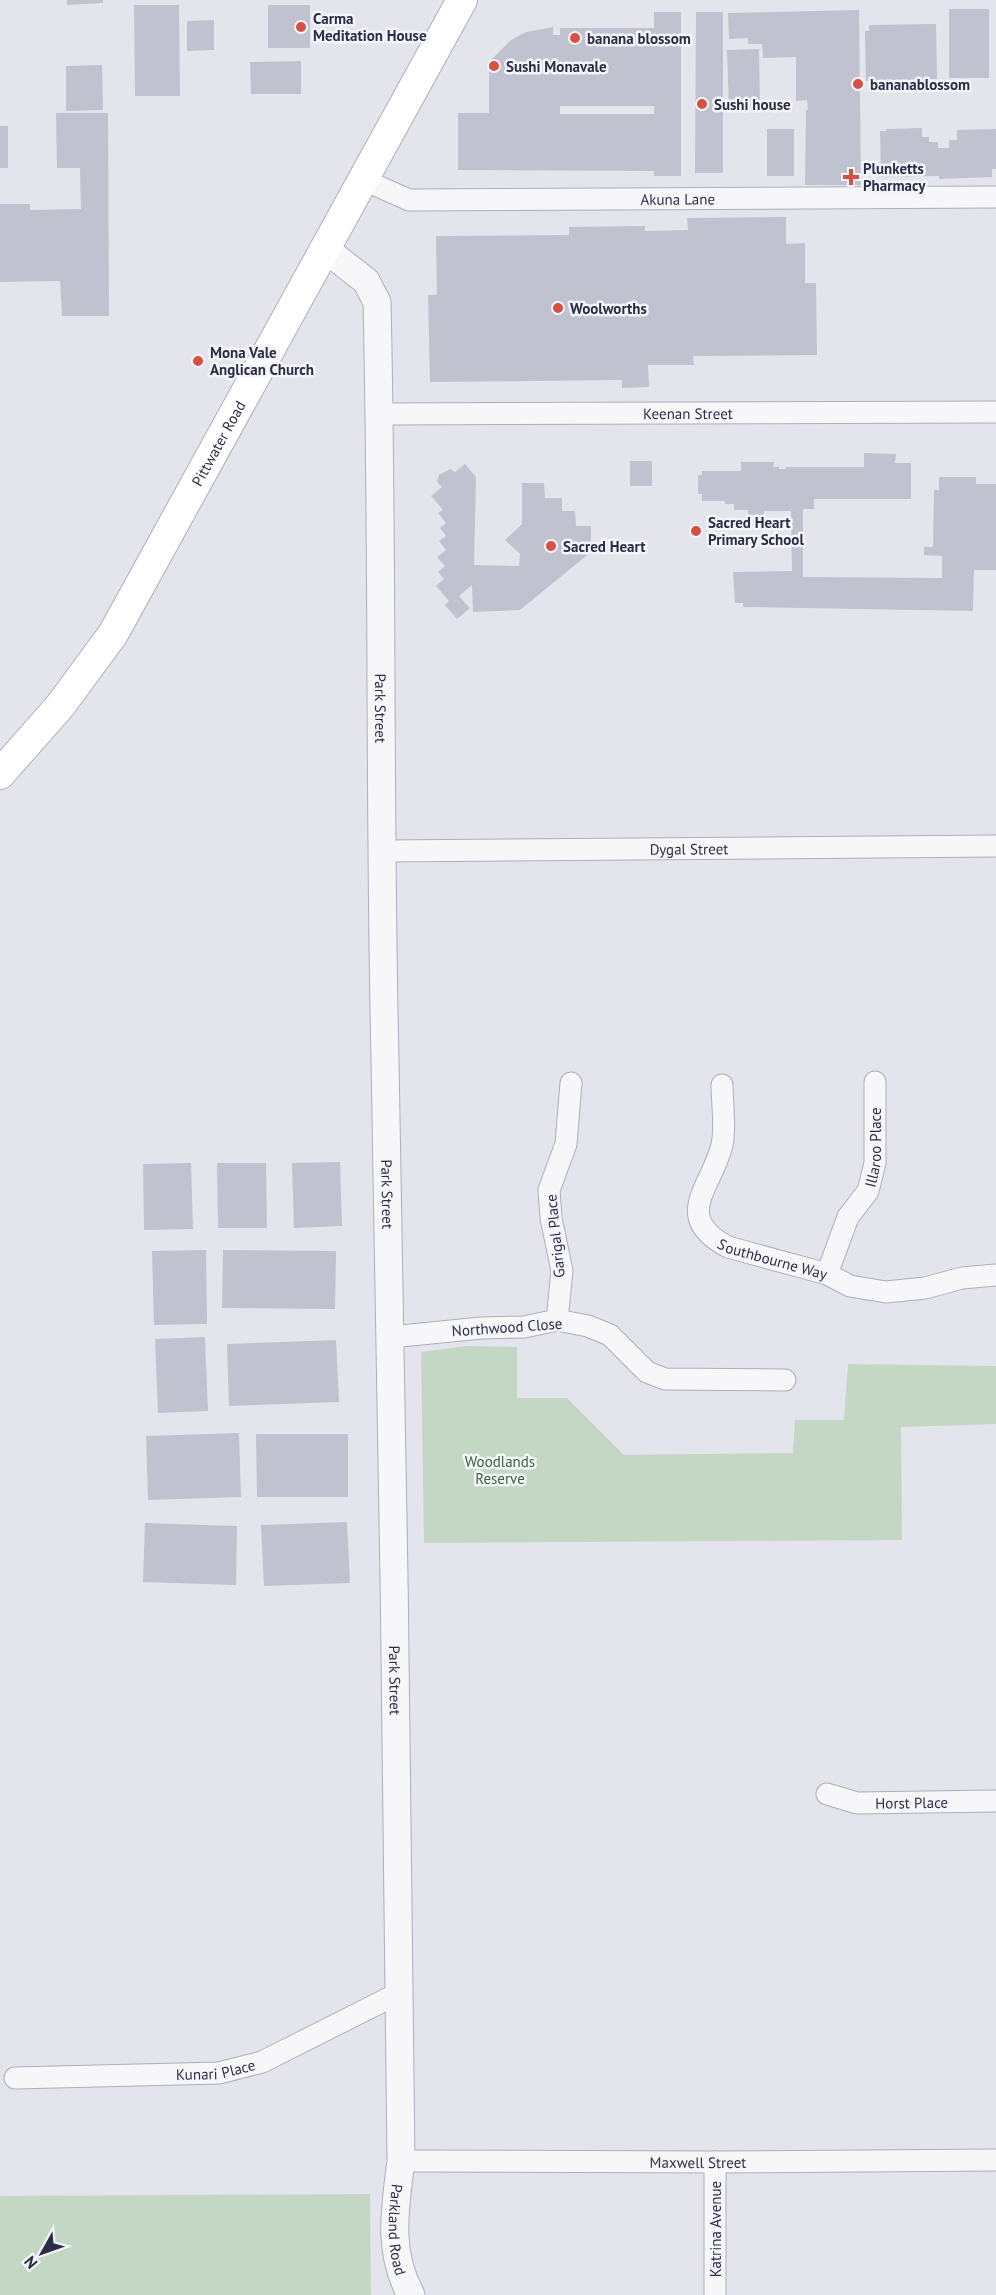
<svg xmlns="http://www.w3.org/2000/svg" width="996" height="2295" viewBox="0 0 996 2295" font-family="'PT Sans',sans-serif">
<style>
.green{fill:#c4d7c4}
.building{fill:#c0c2cf;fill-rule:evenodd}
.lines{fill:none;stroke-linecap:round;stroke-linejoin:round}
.minor-casing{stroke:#acaeba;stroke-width:23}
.tertiary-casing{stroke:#acaeba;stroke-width:29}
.secondary-casing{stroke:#acaeba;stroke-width:32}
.minor{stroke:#f7f7fa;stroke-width:21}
.tertiary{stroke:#f7f7fa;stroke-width:27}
.secondary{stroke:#fff;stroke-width:30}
.poi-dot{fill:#d65143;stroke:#f4f5f9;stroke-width:2}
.labels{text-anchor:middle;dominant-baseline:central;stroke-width:5;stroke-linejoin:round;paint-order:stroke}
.poi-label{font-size:15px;font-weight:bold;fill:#2a2d46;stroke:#f4f5f9;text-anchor:start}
.street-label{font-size:15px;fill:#2a2d46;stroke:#f4f5f9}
.park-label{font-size:15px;fill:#366339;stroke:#f4f5f9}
</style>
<rect width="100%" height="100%" fill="#e4e5ec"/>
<g class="green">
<polygon points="466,1346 517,1347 517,1398 567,1398 624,1455 793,1453 795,1420 844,1420 848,1364 996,1366 996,1424 901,1427 902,1540 424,1543 421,1352"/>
<polygon points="370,2194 371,2295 0,2295 0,2196"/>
</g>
<g class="building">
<polygon points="67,0 103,0 103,3 67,5"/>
<polygon points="134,5 179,5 180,96 135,96"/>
<rect x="268" y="5" width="42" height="43"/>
<rect x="949" y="9" width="40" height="69"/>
<polygon points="859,10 861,185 805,185 806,110 808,110 807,100 796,101 796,57 763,58 762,44 748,44 748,38 729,39 728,13"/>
<path d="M 654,12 L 681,12 L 681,176 L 654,176 L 654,171 L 458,170 L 458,113 L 489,113 L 489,62 L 511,40 L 526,32 L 553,27 L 553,35 L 560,35 L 560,28 L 654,28 ZM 560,106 L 654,106 L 654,114 L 560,114 Z"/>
<polygon points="696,12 723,12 723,173 695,173"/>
<polygon points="214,20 214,50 187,51 187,21"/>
<polygon points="936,24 937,79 866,81 865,31 869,31 869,25"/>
<polygon points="759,49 760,108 729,109 727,50"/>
<polygon points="301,61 301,94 251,94 250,62"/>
<polygon points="102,65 103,110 66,111 66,66"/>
<polygon points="56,113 108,113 109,316 62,316 60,281 0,282 0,204 30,204 30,210 81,209 80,168 57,168"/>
<rect x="0" y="126" width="8" height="42"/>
<polygon points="922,128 922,137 929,137 929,142 938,142 938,148 949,148 949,140 957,140 957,130 996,129 996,169 992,169 992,177 939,179 939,176 881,177 880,131 886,131 886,129"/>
<rect x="767" y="129" width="27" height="47"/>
<polygon points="786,217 786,244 805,243 805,283 816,283 817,355 693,356 694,365 648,365 649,387 622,388 622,380 430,382 428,295 437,295 436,236 569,235 569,227 645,226 645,231 688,230 687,218"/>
<polygon points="864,453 896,454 895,463 911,463 911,499 814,499 814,509 803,509 803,577 942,578 942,556 924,555 924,547 933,547 934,490 939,490 939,477 976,477 976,484 996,484 996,570 974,570 973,611 743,607 743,603 735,603 733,572 792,571 791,511 764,511 764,515 748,515 748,510 734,510 734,504 725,504 725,501 702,501 702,494 698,494 698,475 702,475 702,471 741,471 741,462 774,462 773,467 779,467 779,469 786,469 786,467 864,467"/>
<rect x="630" y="461" width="22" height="25"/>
<polygon points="465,464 476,477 474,565 519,566 520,554 505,540 522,524 522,483 544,483 545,498 562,498 562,511 575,511 576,526 591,526 591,552 520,610 473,612 472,585 459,596 470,608 457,619 445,605 449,601 436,586 444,579 438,572 445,566 437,557 446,550 439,541 446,536 440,528 446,523 438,513 443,510 431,496 442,487 437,482 439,475 450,469 455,472"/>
<polygon points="340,1162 342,1226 294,1228 292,1163"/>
<polygon points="191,1163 193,1229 144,1230 143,1164"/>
<polygon points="217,1163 266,1163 267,1228 218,1228"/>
<polygon points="206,1250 207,1324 154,1325 152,1251"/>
<polygon points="223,1250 336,1251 335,1309 222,1308"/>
<polygon points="205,1337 208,1411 158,1413 155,1339"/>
<polygon points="336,1340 339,1402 229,1406 227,1344"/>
<polygon points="239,1433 241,1497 148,1500 146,1436"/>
<polygon points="256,1434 348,1434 348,1497 257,1497"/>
<polygon points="347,1522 350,1583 264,1586 261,1525"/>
<polygon points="145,1523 237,1526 236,1585 143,1582"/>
</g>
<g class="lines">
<g class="minor-casing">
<g id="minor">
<path id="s1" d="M 364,180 L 409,200 L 996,197"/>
<path id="s2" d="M 380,414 L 996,412"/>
<path id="s3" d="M 383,851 L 996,846"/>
<path id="s4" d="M 722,1085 C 722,1103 726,1127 722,1145 C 712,1187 671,1217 728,1247 L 827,1274 L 850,1286 L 886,1292 L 925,1288 L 962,1278 L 996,1275"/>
<path id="s5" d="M 827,1274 L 848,1217 L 868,1191 L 875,1163 L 875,1082"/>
<polyline points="557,1320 562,1271 551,1218 549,1190 566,1144 571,1083"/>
<polyline points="391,1337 481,1328 524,1327 557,1320 588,1326 610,1335 647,1372 665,1379 785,1380"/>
<path id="s6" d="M 827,1794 L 857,1803 L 996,1801"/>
<path id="s7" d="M 15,2078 L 219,2073 L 262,2062 L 399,1993"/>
<path id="s8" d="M 401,2161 L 715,2162 L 996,2160"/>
<polyline points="715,2295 715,2162"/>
</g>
</g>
<g class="tertiary-casing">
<g id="tertiary">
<path id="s9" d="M 325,249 L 366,281 L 377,302 C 383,554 379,807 385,1059 C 393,1426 397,1794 401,2161 C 395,2209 387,2251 411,2295"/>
</g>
</g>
<g class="secondary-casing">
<g id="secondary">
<path id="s10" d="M 0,774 L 60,706 L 113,634 L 462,0"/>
</g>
</g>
<use href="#minor" class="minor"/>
<use href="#tertiary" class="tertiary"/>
<use href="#secondary" class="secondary"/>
</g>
<g class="poi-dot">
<circle cx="301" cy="27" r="6"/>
<circle cx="575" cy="38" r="6"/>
<circle cx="494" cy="66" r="6"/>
<circle cx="858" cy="84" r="6"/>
<circle cx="702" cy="104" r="6"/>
<path d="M848 168h6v6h6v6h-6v6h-6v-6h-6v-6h6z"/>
<circle cx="558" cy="308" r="6"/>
<circle cx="198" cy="361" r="6"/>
<circle cx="696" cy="531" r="6"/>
<circle cx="551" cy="546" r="6"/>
</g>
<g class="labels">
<g class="poi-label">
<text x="313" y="18">Carma<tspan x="313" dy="17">Meditation House</tspan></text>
<text x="587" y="38">banana blossom</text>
<text x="506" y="66">Sushi Monavale</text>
<text x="870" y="84">bananablossom</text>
<text x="714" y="104">Sushi house</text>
<text x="863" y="168">Plunketts<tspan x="863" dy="17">Pharmacy</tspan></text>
<text x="570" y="308">Woolworths</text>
<text x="210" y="352">Mona Vale<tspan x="210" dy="17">Anglican Church</tspan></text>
<text x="708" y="522">Sacred Heart<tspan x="708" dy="17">Primary School</tspan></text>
<text x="563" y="546">Sacred Heart</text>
</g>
<g class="street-label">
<text stroke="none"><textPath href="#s1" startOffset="318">Akuna Lane</textPath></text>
<text stroke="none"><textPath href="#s2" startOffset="308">Keenan Street</textPath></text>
<text stroke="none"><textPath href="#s10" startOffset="398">Pittwater Road</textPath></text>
<text stroke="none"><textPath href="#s9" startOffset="482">Park Street</textPath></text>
<text stroke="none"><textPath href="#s3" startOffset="306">Dygal Street</textPath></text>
<text stroke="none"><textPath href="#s5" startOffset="138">Illaroo Place</textPath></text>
<text stroke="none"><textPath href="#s9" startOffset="968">Park Street</textPath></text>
<text transform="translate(555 1236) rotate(-96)">Garigal Place</text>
<text stroke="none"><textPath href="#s4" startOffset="226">Southbourne Way</textPath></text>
<text transform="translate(507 1327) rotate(-4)">Northwood Close</text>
<text stroke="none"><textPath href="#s9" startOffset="1454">Park Street</textPath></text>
<text stroke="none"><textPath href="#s6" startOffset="86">Horst Place</textPath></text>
<text stroke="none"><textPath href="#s7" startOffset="201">Kunari Place</textPath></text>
<text stroke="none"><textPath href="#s8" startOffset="297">Maxwell Street</textPath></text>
<text stroke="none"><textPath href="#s9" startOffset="2004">Parkland Road</textPath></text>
<text transform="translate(715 2229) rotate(-90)">Katrina Avenue</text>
</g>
<g class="park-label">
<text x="500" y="1461">Woodlands<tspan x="500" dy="17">Reserve</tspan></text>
</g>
</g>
<g transform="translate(42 2253) rotate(230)" stroke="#f4f5f9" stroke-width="4.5" paint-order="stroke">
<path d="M0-4.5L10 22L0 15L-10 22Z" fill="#2a2d46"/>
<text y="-9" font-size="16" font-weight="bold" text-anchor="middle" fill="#2a2d46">N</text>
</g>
</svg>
